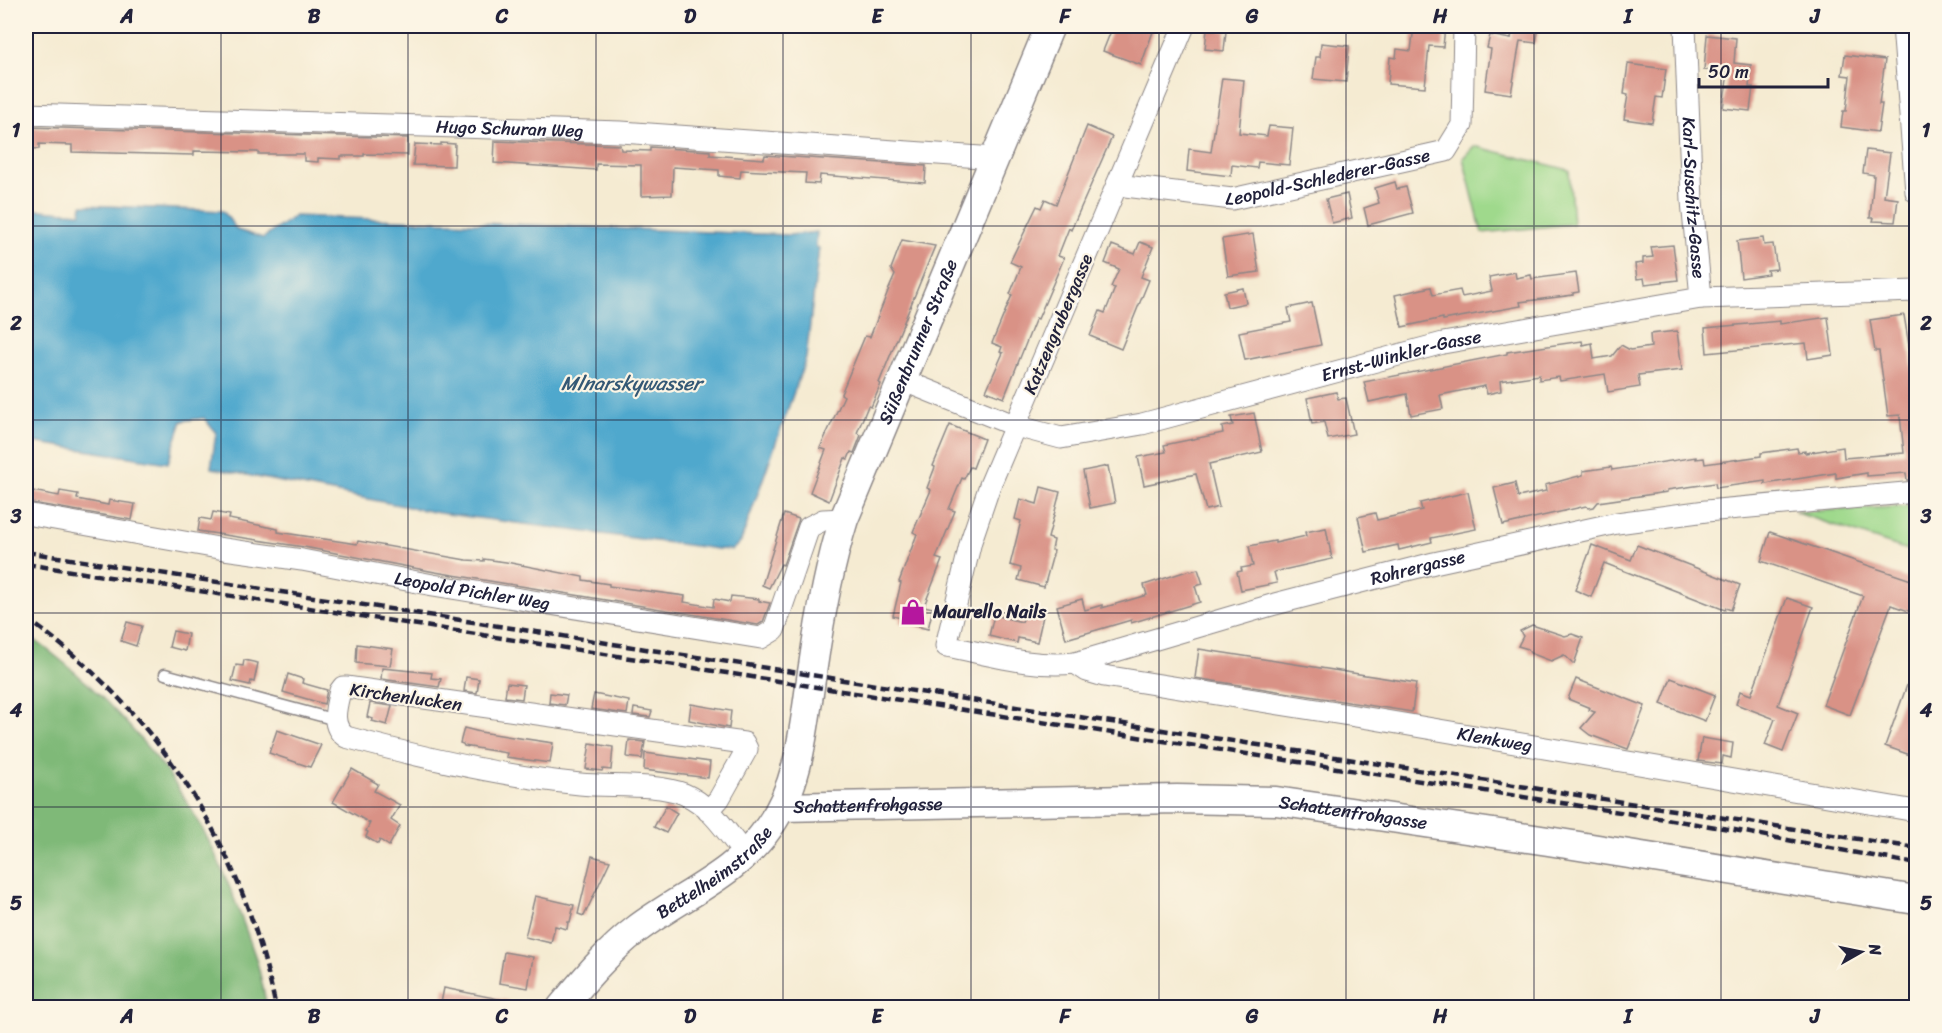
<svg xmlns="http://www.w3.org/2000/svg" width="1942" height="1033" viewBox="0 0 1942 1033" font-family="Sriracha,sans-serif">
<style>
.green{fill:#9fd98c;stroke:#607e64;stroke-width:1.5}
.forest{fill:#7fb978;stroke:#506e5a;stroke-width:1.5}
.water{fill:#50a8cd;stroke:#396584;stroke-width:1.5}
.building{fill:#d99286}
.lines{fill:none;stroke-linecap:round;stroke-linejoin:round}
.lane-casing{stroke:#8c8686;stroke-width:13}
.street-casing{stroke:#8c8686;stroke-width:23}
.secondary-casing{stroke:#8c8686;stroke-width:31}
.lane{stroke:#fff;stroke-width:10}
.street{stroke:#fff;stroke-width:21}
.secondary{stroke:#fff;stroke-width:28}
.rail{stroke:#22223b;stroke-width:4.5;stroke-dasharray:9 4.5;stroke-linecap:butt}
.grid{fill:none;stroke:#22223b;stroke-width:1.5;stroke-opacity:0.55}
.labels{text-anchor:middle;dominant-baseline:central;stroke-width:4.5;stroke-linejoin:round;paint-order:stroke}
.street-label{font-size:18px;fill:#22223b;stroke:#fcf5e5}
.poi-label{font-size:18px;font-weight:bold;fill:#22223b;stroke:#fcf5e5;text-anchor:start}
.water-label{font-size:20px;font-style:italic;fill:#345875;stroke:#fcf5e5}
.neatline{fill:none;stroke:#22223b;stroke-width:2}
.grid-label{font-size:20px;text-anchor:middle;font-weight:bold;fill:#22223b}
</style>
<rect width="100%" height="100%" fill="#fcf5e5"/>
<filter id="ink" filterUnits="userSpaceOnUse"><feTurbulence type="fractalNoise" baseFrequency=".0167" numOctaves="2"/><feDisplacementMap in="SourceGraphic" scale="12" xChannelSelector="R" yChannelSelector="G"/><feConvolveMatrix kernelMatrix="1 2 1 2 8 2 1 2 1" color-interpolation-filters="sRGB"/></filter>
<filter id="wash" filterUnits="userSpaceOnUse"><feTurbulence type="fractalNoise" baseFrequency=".008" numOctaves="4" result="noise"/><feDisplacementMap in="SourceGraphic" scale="24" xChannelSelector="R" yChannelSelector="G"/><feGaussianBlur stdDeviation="1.35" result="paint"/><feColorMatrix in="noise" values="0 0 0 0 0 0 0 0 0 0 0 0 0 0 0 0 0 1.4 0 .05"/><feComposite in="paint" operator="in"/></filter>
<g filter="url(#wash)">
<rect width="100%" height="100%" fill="#f5ebd2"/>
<g class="green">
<polygon points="1474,146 1569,170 1573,224 1482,233 1463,158"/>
<polygon points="1916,506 1916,553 1795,512"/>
</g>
<path class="forest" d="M 26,634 C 93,680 164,756 202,828 C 221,863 240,912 253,950 C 260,968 263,989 267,1007 L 28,1007 L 26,1004 Z"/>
<polygon class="water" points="82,205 223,211 237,230 263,238 295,216 789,235 817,232 816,247 819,248 806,358 741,541 732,550 718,549 439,513 211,468 216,433 204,418 182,421 168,463 26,441 26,209 81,213"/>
<g id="blocks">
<g class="building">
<polygon points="1113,26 1155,26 1141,65 1103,51"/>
<polygon points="1414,26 1445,26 1443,47 1429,46 1425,87 1388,84 1390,57 1396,58 1397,49 1411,51"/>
<polygon points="1513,26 1539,26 1536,43 1520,41 1511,94 1485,90 1491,49 1487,48 1490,35 1511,39"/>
<polygon points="1207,29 1226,31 1224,51 1205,49"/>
<polygon points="1707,35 1736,38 1734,63 1751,65 1749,87 1753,87 1750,111 1723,108 1728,72 1704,70"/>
<polygon points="1321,43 1349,46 1346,82 1313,79 1316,57 1320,57"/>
<polygon points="1845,55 1885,60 1879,104 1882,104 1878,132 1841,127 1843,111 1846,111 1850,76 1842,75"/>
<polygon points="1628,64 1666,69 1662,98 1656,97 1652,123 1624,119 1628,95 1624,94"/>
<polygon points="1222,78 1244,80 1239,133 1267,136 1269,126 1293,128 1289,165 1258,162 1257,168 1232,165 1231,176 1187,171 1189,149 1211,152"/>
<polygon points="1087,126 1112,137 1071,230 1069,228 1058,256 1064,258 1038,319 1036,318 1004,398 986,391 1003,353 1000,352 1002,347 992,343 1012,295 1010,294 1021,267 1010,262 1037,206 1041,208 1045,199 1056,204"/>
<polygon points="26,127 408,138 408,155 364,154 364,156 341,156 341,159 318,158 318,162 304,161 304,154 258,154 258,152 194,151 194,155 72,152 72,145 39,144 39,149 26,148"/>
<polygon points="495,141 620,145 621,150 650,151 650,147 710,151 710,155 764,159 765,155 926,166 925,183 820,175 819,184 805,183 806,173 741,170 740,178 719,176 719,170 673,167 672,195 641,196 641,165 596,164 596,170 494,163"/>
<polygon points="441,143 455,144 454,166 413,165 415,144 441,145"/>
<polygon points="1866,150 1890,153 1884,197 1898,199 1895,222 1873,221 1874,218 1870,218 1874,175 1863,173"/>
<polygon points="1395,182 1397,189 1406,187 1413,213 1368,225 1364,208 1379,203 1375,188"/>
<polygon points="1347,194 1352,218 1332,223 1326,199"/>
<polygon points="1253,234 1259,272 1228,276 1222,239"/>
<polygon points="1763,238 1764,245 1773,244 1777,269 1767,270 1768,274 1741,278 1737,241"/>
<polygon points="902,240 935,246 879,383 881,384 871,407 868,406 857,433 861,435 854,453 851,452 848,459 845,458 829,501 810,492 826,450 820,448 844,396 841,394 865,336 870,337 888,291 895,275 891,269"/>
<polygon points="1140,242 1153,247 1141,277 1149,280 1121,349 1090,336 1100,311 1105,313 1115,288 1111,287 1119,269 1105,263 1112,245 1135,254"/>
<polygon points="1673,245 1678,280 1645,284 1644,278 1637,279 1635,264 1643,263 1643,258 1653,257 1651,247"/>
<polygon points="1515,272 1516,278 1531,275 1532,279 1576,273 1579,292 1573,293 1573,295 1520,302 1521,306 1443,320 1443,318 1402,327 1395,295 1431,287 1433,295 1460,290 1462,297 1492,291 1489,277"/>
<polygon points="1243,288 1246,303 1227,307 1224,292"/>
<polygon points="1312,303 1321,345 1245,360 1239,332 1291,322 1288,308"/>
<polygon points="1904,315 1917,395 1917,480 1907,480 1906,473 1867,476 1867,473 1836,478 1836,473 1765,484 1765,481 1716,488 1715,483 1667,490 1667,492 1598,502 1594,507 1589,508 1586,506 1503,525 1494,488 1515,483 1518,497 1546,491 1545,485 1583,475 1583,471 1611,467 1612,470 1696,457 1696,459 1704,458 1705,464 1761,456 1761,453 1797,448 1798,452 1805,451 1805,453 1843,447 1844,458 1904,453 1900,415 1888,416 1879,351 1875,351 1870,320"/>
<polygon points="1828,317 1833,355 1808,359 1806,343 1707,353 1705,328 1780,321 1780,324"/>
<polygon points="1677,331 1682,370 1638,375 1640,387 1608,392 1605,374 1560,381 1559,377 1539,380 1539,375 1500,381 1501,391 1487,394 1485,386 1440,395 1443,409 1411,415 1407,394 1369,402 1364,382 1507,354 1507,352 1582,341 1583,345 1592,343 1594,359 1612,356 1621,345 1630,350 1651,347 1650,334"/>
<polygon points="1336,392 1338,399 1346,398 1354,434 1328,439 1324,422 1312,424 1307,398"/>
<polygon points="1254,413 1262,452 1209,464 1219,507 1206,510 1196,474 1144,485 1138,457 1166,452 1164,445 1223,433 1222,427 1233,425 1231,417"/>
<polygon points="950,425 984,439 973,468 970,467 964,479 962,478 949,509 955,511 936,558 942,560 924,606 933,608 928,629 899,622 901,618 893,616 901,583 899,582 917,534 913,532 931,490 927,488 935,467 933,466"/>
<polygon points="1108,466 1115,503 1090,508 1083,471"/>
<polygon points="1041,487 1060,492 1048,538 1054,540 1052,550 1054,551 1044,587 1018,580 1021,568 1010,565 1021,521 1015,519 1020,499 1037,504"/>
<polygon points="27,490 59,496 60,491 78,494 77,499 108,505 109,500 135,504 132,520 26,502"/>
<polygon points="1468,492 1476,529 1431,538 1432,542 1399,550 1398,545 1366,552 1358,517 1375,513 1377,520 1422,510 1420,503"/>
<polygon points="213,512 230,515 229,519 278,529 278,532 357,544 358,541 466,560 484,561 484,559 506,562 583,577 583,580 609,584 609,586 685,596 684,602 713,607 714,599 730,602 731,596 759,599 759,601 770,603 763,622 758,625 435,572 304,547 198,531 200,518 211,520"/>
<polygon points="784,514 799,519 783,565 781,564 769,588 762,585"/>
<polygon points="1326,528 1332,559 1274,572 1277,583 1241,590 1237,572 1242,571 1241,568 1253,566 1249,546 1275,541 1275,543 1306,536 1305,532"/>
<polygon points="1770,532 1917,582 1917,614 1891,605 1850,715 1823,705 1863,596 1761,561"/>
<polygon points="1592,545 1631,560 1637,545 1740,585 1731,610 1726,608 1725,610 1604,563 1591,597 1575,590"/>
<polygon points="1198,569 1203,584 1195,586 1200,602 1131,623 1131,620 1066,639 1057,606 1082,599 1085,610 1102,605 1102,608 1147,595 1144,585 1190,570 1191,571"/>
<polygon points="1787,598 1813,607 1778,705 1798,713 1783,752 1765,745 1775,719 1736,704 1740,691 1751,695"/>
<polygon points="1032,613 1043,616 1037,642 1018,638 1017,643 989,636 994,615 1022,622 1024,616"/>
<polygon points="127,622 142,626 136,646 121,641"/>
<polygon points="1532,625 1565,636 1572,634 1583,638 1574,664 1564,655 1551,661 1530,653 1528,649 1518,646 1523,636 1520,631"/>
<polygon points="173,631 188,634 185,651 169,647"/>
<polygon points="357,644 393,649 390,666 356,663"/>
<polygon points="1199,649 1416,683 1412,712 1195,678"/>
<polygon points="244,660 258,663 254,682 251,681 250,685 232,681 236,665 243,666"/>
<polygon points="1915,663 1917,737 1910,755 1885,746"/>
<polygon points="382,668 432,673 431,678 441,679 439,687 381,679"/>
<polygon points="288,674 303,679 302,683 327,690 324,704 283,692"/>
<polygon points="466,677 479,679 477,693 464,691"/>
<polygon points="1671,678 1715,695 1705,721 1661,704"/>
<polygon points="1576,679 1645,706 1628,749 1590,735 1581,728 1595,712 1589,710 1590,708 1568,699"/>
<polygon points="507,683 524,685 522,699 505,697"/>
<polygon points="550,693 567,695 565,705 549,703"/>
<polygon points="594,694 629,701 627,714 591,709"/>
<polygon points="370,703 392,706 387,725 372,721 373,719 367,717"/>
<polygon points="691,704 731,711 729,728 689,720"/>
<polygon points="634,708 652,711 650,717 633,715"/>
<polygon points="464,728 480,732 553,743 550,763 506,757 507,753 464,746 463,744 460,743"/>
<polygon points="277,730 321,745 310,767 269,753"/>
<polygon points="1702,738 1733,743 1731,758 1723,756 1722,764 1698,761"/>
<polygon points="629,740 645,742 642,759 627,757"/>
<polygon points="590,743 613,747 611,770 603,769 602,771 586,769"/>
<polygon points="645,753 710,762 708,778 644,770"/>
<polygon points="352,769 378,784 374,791 400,805 391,820 400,826 389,846 380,840 378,844 366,837 368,832 366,831 370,823 333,802"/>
<polygon points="666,806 677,813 666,833 654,827"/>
<polygon points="592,856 610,861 584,916 578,914"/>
<polygon points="535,896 574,905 570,922 568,922 567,929 555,926 551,943 525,937"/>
<polygon points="504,952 533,957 528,988 499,983"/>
<polygon points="444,988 509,1001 509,1008 440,1008"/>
</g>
</g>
</g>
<g filter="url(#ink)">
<use href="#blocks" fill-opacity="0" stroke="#8c8686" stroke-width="1.5"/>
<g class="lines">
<g class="lane-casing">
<polyline id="lane" points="165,674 336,720"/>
</g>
<g class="street-casing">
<g id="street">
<path id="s1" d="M 1184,26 L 990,485 L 971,541 L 946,646 C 989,654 1031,668 1075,663 L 1275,604 L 1434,563 L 1617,523 L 1706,511 L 1916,492"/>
<path id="s2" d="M 1685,26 L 1692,201 L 1701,298"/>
<polyline points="1903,26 1916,192"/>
<path id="s3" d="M 26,114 L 621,132 L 995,158"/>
<path id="s4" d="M 1117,185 L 1232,199 L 1446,151 L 1462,125 L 1464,26"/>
<path id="s5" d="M 902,380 L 1016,426 L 1061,438 L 1142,424 L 1443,343 L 1701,298 L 1916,291"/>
<path id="s6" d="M 26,514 L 224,549 L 302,560 L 433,585 L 761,638 L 774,630 L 809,527 L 823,520 L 844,519"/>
<path id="s7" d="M 1075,663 L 1087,671 L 1104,676 L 1374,719 L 1916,811"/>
<path d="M 708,811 L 719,799 L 747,749 L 744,743 L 346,687 L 343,687 L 340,691 C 336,707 330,726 346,737 C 423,758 501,776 580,784 C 610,787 657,783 684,794 C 711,805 728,834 745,855"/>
</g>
</g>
<g class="secondary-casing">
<g id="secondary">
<path id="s8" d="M 782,807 L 1177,799 L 1276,801 L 1548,841 L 1916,900"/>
<path id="s9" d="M 561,1008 C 584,980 608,951 637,929 C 682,895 736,875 769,827 C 802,781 804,721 813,666 C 820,617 829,567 844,519 L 1050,26"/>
</g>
</g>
<use href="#lane" class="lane"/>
<use href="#street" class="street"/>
<use href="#secondary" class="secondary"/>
<g class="rail">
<polyline points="26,552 1916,848"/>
<polyline points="26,564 1729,829 1916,864"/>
<path d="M 26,618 C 160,713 243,847 276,1008"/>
</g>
</g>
</g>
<path class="grid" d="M 221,26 L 221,1008M 408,26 L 408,1008M 596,26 L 596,1008M 783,26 L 783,1008M 971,26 L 971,1008M 1159,26 L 1159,1008M 1346,26 L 1346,1008M 1534,26 L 1534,1008M 1721,26 L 1721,1008M 26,226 L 1916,226M 26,420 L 1916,420M 26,613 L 1916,613M 26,807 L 1916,807"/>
<defs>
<g id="shop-bare" transform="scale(2.07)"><path d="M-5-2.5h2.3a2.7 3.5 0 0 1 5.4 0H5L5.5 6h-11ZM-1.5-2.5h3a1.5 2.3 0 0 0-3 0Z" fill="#b5179e" stroke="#fcf5e5" stroke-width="2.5" paint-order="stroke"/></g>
</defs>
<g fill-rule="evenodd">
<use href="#shop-bare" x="913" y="612"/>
</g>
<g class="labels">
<g class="street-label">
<text stroke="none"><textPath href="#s3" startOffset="484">Hugo Schuran Weg</textPath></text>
<text stroke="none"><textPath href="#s4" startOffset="214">Leopold-Schlederer-Gasse</textPath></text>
<text stroke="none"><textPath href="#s2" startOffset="172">Karl-Suschitz-Gasse</textPath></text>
<text transform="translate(1058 324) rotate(-67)">Katzengrubergasse</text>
<text stroke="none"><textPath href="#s9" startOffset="789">Süßenbrunner Straße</textPath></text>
<text stroke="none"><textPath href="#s5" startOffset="520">Ernst-Winkler-Gasse</textPath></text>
<text stroke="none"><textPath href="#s1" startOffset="1152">Rohrergasse</textPath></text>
<text stroke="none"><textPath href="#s6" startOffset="453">Leopold Pichler Weg</textPath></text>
<text transform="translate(406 697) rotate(8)">Kirchenlucken</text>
<text stroke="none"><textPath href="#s7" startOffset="428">Klenkweg</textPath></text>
<text stroke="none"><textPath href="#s8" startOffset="86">Schattenfrohgasse</textPath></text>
<text stroke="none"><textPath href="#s8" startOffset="572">Schattenfrohgasse</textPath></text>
<text stroke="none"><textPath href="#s9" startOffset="206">Bettelheimstraße</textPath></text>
</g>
<g class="poi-label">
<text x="933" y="612">Maurello Nails</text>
</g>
<g class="water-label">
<text x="631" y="383">Mlnarskywasser</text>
</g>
</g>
<rect width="1942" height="1033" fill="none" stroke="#fcf5e5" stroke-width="66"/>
<g transform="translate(1861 952) rotate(81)" stroke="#fcf5e5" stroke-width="4.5" paint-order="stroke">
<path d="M0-4.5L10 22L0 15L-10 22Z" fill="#22223b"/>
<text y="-9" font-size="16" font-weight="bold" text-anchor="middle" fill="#22223b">N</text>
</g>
<path d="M1699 78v9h129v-9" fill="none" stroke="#22223b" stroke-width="3"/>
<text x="1708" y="78" font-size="18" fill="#22223b" stroke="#fcf5e5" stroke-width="4.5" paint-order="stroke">50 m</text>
<rect x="33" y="33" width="1876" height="967" class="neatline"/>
<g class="grid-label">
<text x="127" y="23">A</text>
<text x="314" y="23">B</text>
<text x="502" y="23">C</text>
<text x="690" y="23">D</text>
<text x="877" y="23">E</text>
<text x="1065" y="23">F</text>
<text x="1252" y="23">G</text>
<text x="1440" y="23">H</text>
<text x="1628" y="23">I</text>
<text x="1815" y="23">J</text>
<text x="16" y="137">1</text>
<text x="1926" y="137">1</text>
<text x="16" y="330">2</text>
<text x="1926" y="330">2</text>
<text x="16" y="523">3</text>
<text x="1926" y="523">3</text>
<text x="16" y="717">4</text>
<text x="1926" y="717">4</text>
<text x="16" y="910">5</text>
<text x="1926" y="910">5</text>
<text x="127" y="1023">A</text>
<text x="314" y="1023">B</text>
<text x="502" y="1023">C</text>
<text x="690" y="1023">D</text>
<text x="877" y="1023">E</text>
<text x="1065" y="1023">F</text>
<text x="1252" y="1023">G</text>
<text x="1440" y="1023">H</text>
<text x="1628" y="1023">I</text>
<text x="1815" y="1023">J</text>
</g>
</svg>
